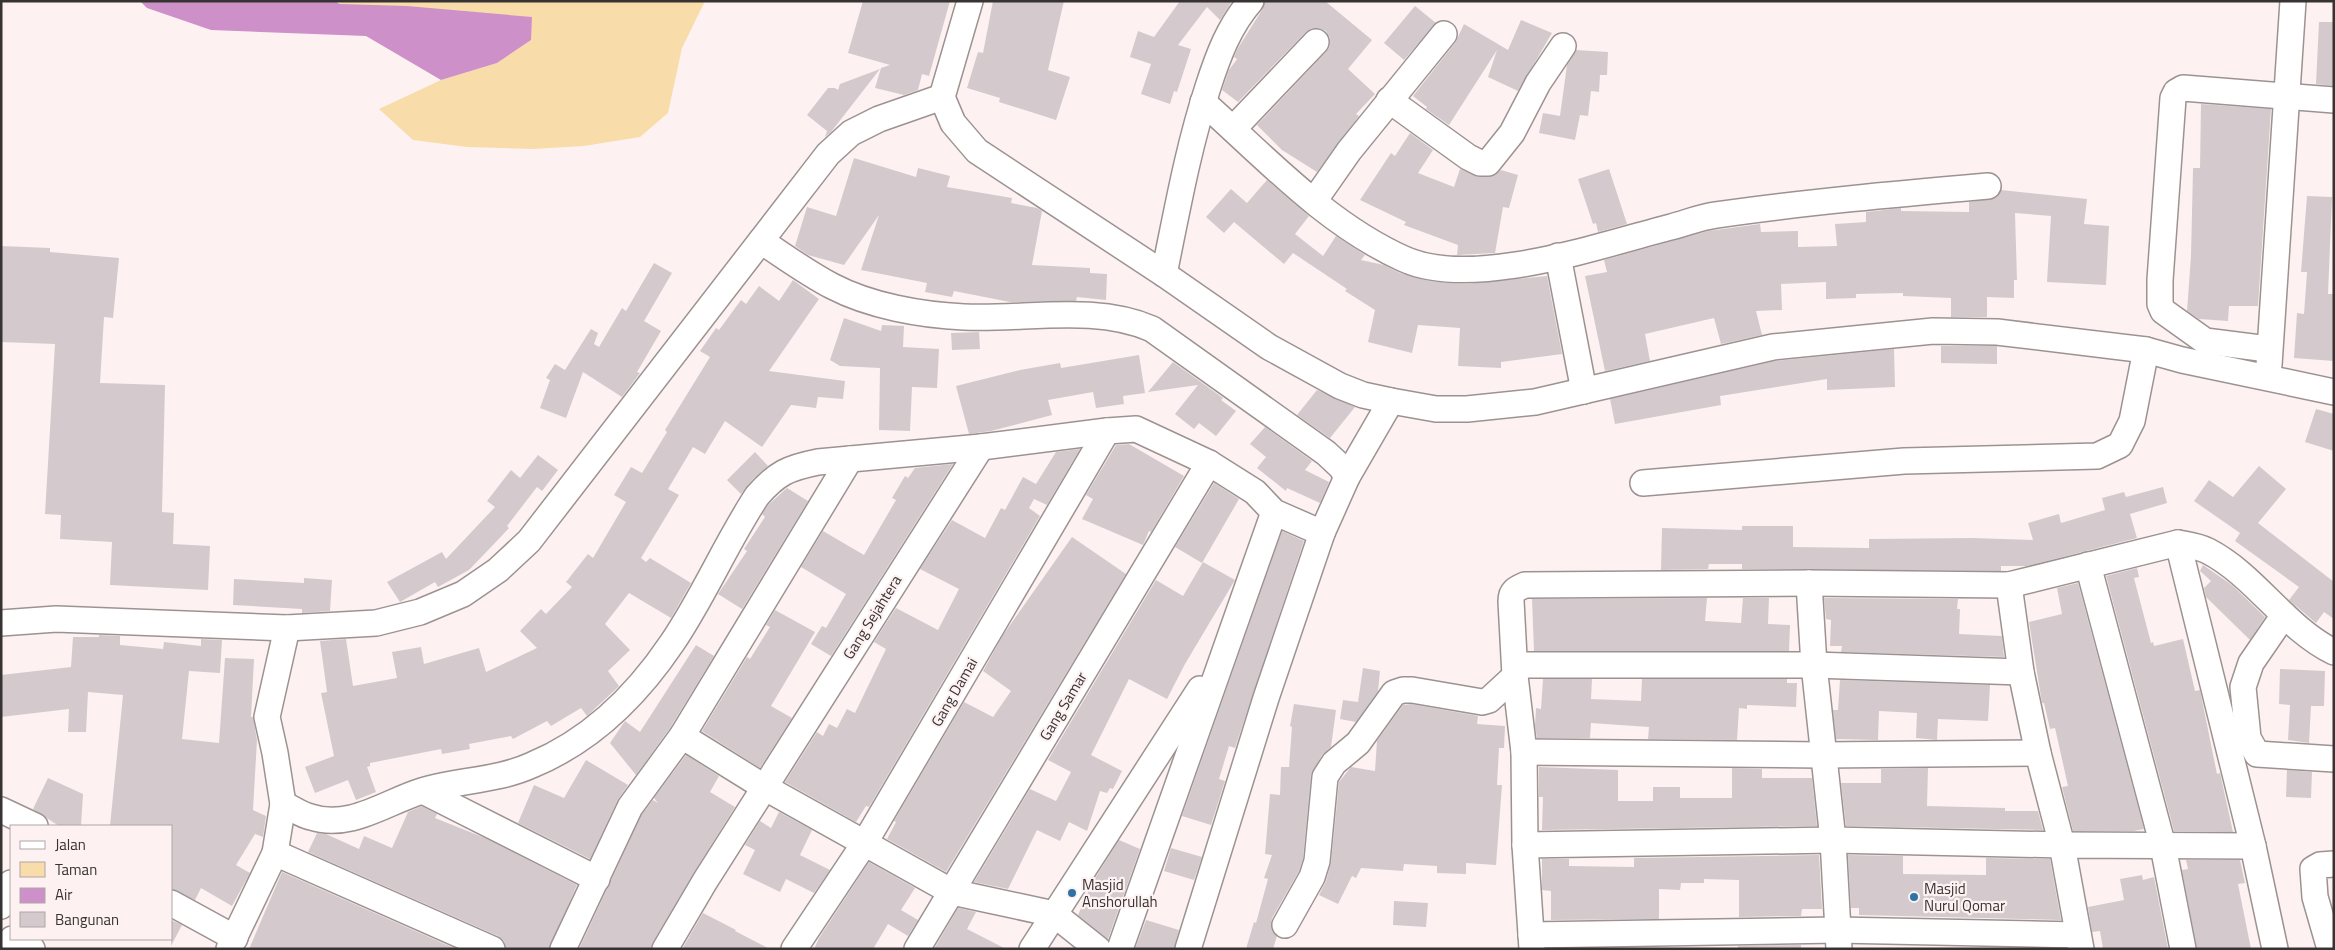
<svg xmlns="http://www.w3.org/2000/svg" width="2335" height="950" viewBox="0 0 2335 950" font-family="'Titillium Web',sans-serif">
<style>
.green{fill:#f8dcaa}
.water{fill:#cd90c8}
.building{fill:#d4cacd}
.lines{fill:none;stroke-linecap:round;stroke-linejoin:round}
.minor-casing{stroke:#9c9391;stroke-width:28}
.minor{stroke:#fff;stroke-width:25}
.poi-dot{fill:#2d73a7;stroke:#fdf2f1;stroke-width:2}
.labels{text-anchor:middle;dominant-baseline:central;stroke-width:4.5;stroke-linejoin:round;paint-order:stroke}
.street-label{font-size:15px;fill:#373333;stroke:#fdf2f1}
.poi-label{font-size:15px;fill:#373333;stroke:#fdf2f1;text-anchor:start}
</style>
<rect width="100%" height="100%" fill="#fdf2f1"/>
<polygon class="green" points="340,1 705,1 682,48 668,113 640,137 584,146 533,149 467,147 413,140 379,109 441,80 497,63 531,40 340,4"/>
<polygon class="water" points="140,1 335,1 340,4 407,6 532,17 531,40 497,63 441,80 366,36 211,30 147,8"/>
<g class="building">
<polygon points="863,1 950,1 929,76 922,74 918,90 904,95 875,88 881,68 890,65 848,53"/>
<polygon points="993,1 1064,1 1048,70 1070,77 1056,120 999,102 1000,98 967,88 978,52 983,53"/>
<polygon points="1180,1 1232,1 1220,20 1207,7 1178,45 1191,49 1177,92 1174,91 1170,104 1141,94 1151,64 1130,57 1138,31 1154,37"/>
<polygon points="1265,1 1325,1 1372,40 1348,69 1375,94 1356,114 1359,116 1317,172 1282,150 1257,125 1326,52 1330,46 1330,38 1326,31 1319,28 1312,28 1306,32 1238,102 1222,90 1229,70 1237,59 1234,57 1238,48 1262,10"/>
<polygon points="1415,6 1436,23 1404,60 1384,43"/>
<polygon points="1521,20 1552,33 1518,91 1488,77 1497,50 1449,125 1426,109 1427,107 1413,96 1455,43 1464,24 1508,50"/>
<polygon points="2319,22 2334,22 2334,86 2316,84"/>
<polygon points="1576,50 1608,52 1607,75 1600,75 1599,92 1591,91 1588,116 1580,115 1575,140 1539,133 1543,113 1560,116 1567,65"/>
<polygon points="880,69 831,132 825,137 827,131 807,115 828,88 835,88 838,90 840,84"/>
<polygon points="2201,104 2271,109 2258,306 2229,306 2228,321 2199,319 2187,311 2191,256 2193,168 2200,168"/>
<polygon points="1410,133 1433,150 1418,173 1454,187 1460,169 1480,177 1494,176 1501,170 1518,175 1509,208 1503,207 1495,253 1457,255 1458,245 1404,225 1406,222 1360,200 1391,153 1395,156"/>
<polygon points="854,158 916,177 918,168 950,176 947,187 1012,198 1011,203 1037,208 1042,211 1032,265 1090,268 1090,273 1107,274 1106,300 1077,297 1076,301 1010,302 954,291 952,297 925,292 927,283 861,270 879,215 844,265 808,255 795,246 807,207 836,216"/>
<polygon points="1609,169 1627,224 1598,232 1596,223 1593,224 1578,179"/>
<polygon points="1267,180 1309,216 1295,234 1323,256 1336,236 1365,255 1361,260 1384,265 1400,273 1429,281 1466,284 1547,276 1562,354 1501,362 1501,368 1458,366 1460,328 1418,325 1412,353 1368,342 1375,310 1345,291 1347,289 1293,253 1284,264 1234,222 1224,233 1206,217 1231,189 1247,203"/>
<polygon points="2001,190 2087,199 2084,224 2109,226 2106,285 2047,282 2051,216 2015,213 2017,280 2014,280 2014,298 1987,297 1987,317 1951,317 1951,298 1903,296 1903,293 1856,294 1856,298 1826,299 1826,282 1781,284 1782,310 1756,311 1762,335 1721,344 1714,318 1645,334 1650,361 1605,371 1585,276 1607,272 1604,260 1708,231 1760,224 1761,232 1798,231 1798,247 1837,246 1835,224 1866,222 1866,212 1901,208 1901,211 1969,212 1969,202 1996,198"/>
<polygon points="2307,196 2332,197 2328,294 2334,294 2334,361 2294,358 2297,313 2304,314 2307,272 2301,272"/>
<polygon points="1,246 50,248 50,252 119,258 113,318 104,317 100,383 165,385 162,512 174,513 173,544 210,546 208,590 110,585 112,542 60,539 61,515 45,514 55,344 1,342"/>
<polygon points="654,263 672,273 644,321 661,331 637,372 640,373 622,397 583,372 566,418 540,408 550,380 546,378 555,364 565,370 591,329 598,333 594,344 599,347 622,308 626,311"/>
<polygon points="793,280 819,299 769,371 845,381 843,399 818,397 816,408 791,405 762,447 725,421 705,454 693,447 668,489 679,495 641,558 646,562 650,558 691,583 671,618 629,593 605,624 630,650 608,671 619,686 617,688 587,716 581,708 551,726 547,721 513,739 511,736 469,744 470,749 442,754 441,749 370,763 370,766 367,767 376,792 356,800 348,780 315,793 305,767 334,756 321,693 327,692 320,641 346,639 353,686 397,678 392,652 421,647 424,664 479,648 486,672 537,648 520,631 541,609 546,614 572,587 566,582 588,554 593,558 626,502 614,495 631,467 642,473 667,432 665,430 710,357 700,351 716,328 719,330 741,300 746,304 759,286 779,301"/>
<polygon points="844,318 881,331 882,325 904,326 903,347 939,349 937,388 912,387 910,431 879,430 880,368 840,366 830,360"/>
<polygon points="979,332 980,349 952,350 951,333"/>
<polygon points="1941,346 1997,346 1997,364 1941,363"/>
<polygon points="1894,349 1895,387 1827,390 1827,379 1720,396 1721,405 1615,424 1610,399 1775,361"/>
<polygon points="1139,355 1145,393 1123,396 1124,404 1096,408 1093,392 1048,400 1052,415 991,431 969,434 956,386 1020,370 1060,363 1061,368"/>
<polygon points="1173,362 1223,398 1221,400 1236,411 1216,436 1199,423 1194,429 1175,414 1198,385 1148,392"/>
<polygon points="1317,390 1355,407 1330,438 1297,415"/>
<polygon points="2316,409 2334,414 2334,451 2305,442"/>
<polygon points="1265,427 1312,461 1305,470 1329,482 1320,503 1287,488 1286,491 1257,468 1266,457 1250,444"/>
<polygon points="1129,444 1184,476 1151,532 1149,531 1143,545 1082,519 1093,499 1086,495 1116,445"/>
<polygon points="1080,449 1047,505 1034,499 1029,508 1040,516 869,807 866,806 856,822 785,782 817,732 823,736 829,724 837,728 847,709 855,713 886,649 874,642 896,608 938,630 959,589 920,569 952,520 985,538 1001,508 1005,510 1023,477 1036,484 1056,452"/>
<polygon points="755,452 768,466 754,478 741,494 727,480"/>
<polygon points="538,455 558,470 542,491 537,487 507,526 509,528 494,544 469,570 438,587 435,582 400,602 387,582 442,552 446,559 495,507 487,501 511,470 520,478"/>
<polygon points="953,464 831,656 811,644 822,626 826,628 846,594 801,567 823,531 864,555 896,500 892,498 905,476 908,478 915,468"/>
<polygon points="2259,466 2286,489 2258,523 2334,582 2334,619 2324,612 2316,623 2310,618 2289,600 2299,587 2235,541 2240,533 2194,501 2209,480 2233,497"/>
<polygon points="1214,483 1239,499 1202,563 1175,547"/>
<polygon points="2163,487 2167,503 2130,514 2137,538 2027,566 2001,566 2001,571 1742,569 1742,564 1709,564 1708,569 1661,570 1662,528 1742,530 1742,526 1793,526 1793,547 1869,548 1869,539 1973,538 2033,540 2028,523 2059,514 2061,523 2105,510 2102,498 2124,492 2126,497"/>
<polygon points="787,488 808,501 742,609 718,594 747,551 744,549 765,517 762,514 768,505"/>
<polygon points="1282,531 1304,541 1235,748 1229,746 1219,779 1225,781 1211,825 1182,816"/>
<polygon points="1072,537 1126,574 946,872 887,839 896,822 894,821 964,702 993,717 1011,691 983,671 1003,635"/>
<polygon points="1203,562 1235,580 1185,664 1167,699 1129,679 1091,755 1122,771 1113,789 1110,788 1107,793 1100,791 1087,831 1069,822 1060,841 1037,830 1008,889 974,882 1030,789 1056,801 1071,772 1048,760 1156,580 1183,596"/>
<polygon points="2203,565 2232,585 2265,617 2250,640 2206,597 2204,588 2211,581 2200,571"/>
<polygon points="2137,568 2139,577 2134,578 2151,643 2153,642 2154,646 2183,639 2195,691 2200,690 2217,774 2220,773 2233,832 2174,831 2106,576"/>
<polygon points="304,578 332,580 330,611 302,613 302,609 233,605 234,579 304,583"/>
<polygon points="2078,583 2144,829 2134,831 2073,831 2062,787 2068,786 2055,728 2050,729 2044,703 2042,703 2029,622 2062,614 2057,588"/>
<polygon points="1707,598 1705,621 1741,623 1743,598 1769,598 1768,624 1790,625 1789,651 1534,651 1532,599"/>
<polygon points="1824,598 1958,599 1957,609 1960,609 1959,634 2002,636 2004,657 1841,652 1842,646 1830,646 1831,620 1826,619"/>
<polygon points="775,610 815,632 771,706 792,718 760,768 702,731 747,657 750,659 770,627 766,625"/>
<polygon points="99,635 120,636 120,645 163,649 164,642 201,646 201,639 222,640 220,673 189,671 182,739 219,743 225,658 254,659 251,717 253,717 257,740 253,810 266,816 263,837 255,834 236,865 250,873 232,906 201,888 195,900 171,889 171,826 110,826 123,695 88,692 86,732 68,732 69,709 1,717 1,675 71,667 73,637 99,637"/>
<polygon points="696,645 714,656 670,728 636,775 610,743 625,721 640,732"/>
<polygon points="1363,668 1380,671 1378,691 1356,722 1340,719 1343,700 1358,702"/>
<polygon points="2280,669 2325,671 2324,706 2311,706 2309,743 2288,740 2290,705 2279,704"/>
<polygon points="1543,679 1592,679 1591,699 1641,701 1642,679 1787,679 1787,683 1797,683 1796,707 1747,705 1747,709 1739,708 1737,740 1648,739 1649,727 1591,723 1590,738 1537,738 1535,726 1536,708 1541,709"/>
<polygon points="1840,680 1990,685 1988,721 1938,719 1937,740 1916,738 1917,713 1879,711 1878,740 1836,739 1833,710 1838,710"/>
<polygon points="1294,704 1336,710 1331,747 1322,755 1311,775 1303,858 1299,871 1272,918 1271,926 1277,936 1273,949 1246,949 1254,922 1256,923 1268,879 1264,878 1272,855 1265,854 1270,794 1280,795 1281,767 1289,767 1292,727 1290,726"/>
<polygon points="1411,704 1478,716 1477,724 1505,726 1504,748 1499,748 1497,785 1502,785 1496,865 1466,863 1466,874 1437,873 1437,866 1404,864 1403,871 1361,868 1356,878 1352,876 1338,904 1319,895 1326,881 1331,863 1339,782 1351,767 1375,771 1377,741 1403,705"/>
<polygon points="686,755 719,776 710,792 735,807 693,874 653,942 651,949 579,949 642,814 653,800 658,803 654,798"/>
<polygon points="586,760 628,785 617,801 590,859 518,823 534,785 564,798"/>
<polygon points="1539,767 1618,770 1618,801 1653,801 1653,787 1680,787 1680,798 1732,798 1732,768 1762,769 1762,778 1812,778 1817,826 1542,830 1543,797 1539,797"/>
<polygon points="1928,768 1927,806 2005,808 2005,811 2038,811 2043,830 1846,826 1841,783 1881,783 1881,769"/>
<polygon points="2287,770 2312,772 2311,798 2286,797"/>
<polygon points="48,778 83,794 81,826 59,826 33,809"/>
<polygon points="422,806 437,814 435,818 485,838 577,885 549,949 506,949 504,941 498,936 308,852 317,833 326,834 359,849 364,836 392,848 408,812"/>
<polygon points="779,812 812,830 800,855 830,870 814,893 786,879 780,892 743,874 755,850 745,845 760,821 771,828"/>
<polygon points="1119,840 1140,849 1108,939 1078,915 1092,883"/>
<polygon points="1171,848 1202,857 1194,880 1164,871"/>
<polygon points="1819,855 1822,909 1802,909 1801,916 1739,917 1739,880 1704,879 1704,883 1681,883 1680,890 1659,889 1659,919 1551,920 1551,891 1542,890 1542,859 1569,859 1569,866 1634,867 1634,858"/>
<polygon points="1848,855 1903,856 1903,874 1986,875 1986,858 2050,859 2061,920 1859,915 1859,908 1851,908"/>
<polygon points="2186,860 2240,860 2245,883 2238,884 2251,949 2197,949 2182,870 2188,869"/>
<polygon points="869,862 915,888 901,910 918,920 908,936 888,924 873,949 814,949 819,938"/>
<polygon points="282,872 456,949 249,949"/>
<polygon points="2142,875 2143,880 2154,877 2168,949 2103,949 2100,931 2092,932 2088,907 2124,900 2120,879"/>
<polygon points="1394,901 1428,903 1426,927 1393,925"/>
<polygon points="958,908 976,912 967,929 1006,949 934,949"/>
<polygon points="703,913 736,930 735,931 770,949 682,949"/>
<polygon points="171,920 182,925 171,946"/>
<polygon points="1146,920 1179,930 1174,949 1135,949"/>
<polygon points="1801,945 1801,949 1738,949 1738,946"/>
</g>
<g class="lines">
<g class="minor-casing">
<g id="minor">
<polyline points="942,97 953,123 977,151 1164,274 1269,347 1340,386 1363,395 1391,401 1436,409 1467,409 1535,402 1773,347 1933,331 1997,332 2146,350 2182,360 2334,392"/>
<polyline points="1389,100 1468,157 1480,163 1488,163 1512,133 1538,83 1563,46"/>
<path d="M 1203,102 C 1266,158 1326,224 1404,259 C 1473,290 1600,245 1671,227 C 1686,223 1701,217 1716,215 C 1806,202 1897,194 1988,186"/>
<polyline points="1233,129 1316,42"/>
<polyline points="1314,201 1349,151 1444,34"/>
<path d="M 761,241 C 784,256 807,273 832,286 C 870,306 921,315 964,317 C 1025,320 1095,304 1152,329 L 1326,453 L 1341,467 L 1347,477"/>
<polyline points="1558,256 1584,391"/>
<path d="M 1164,274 C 1177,211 1188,148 1208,87 C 1218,56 1229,26 1251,1"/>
<polyline points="2268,349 2205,341 2163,311 2160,304 2160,280 2173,98 2176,92 2183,88 2334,100"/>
<polyline points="2269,365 2293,1"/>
<polyline points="1643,483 1904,461 2097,456 2120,445 2132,421 2146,350"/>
<polyline points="2178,543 2253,846 2275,949"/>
<polyline points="2088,565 2163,846 2183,949"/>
<polyline points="1809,583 1814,665 1833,840 1839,949"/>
<polyline points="2284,615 2251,663 2243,687 2248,738 2257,754 2334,759"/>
<polyline points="1,623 56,619 287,628 376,623 420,612 463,594 498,570 529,541 828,154 851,133 879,119 942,97 970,1"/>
<polyline points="1515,665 1814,665 2021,672"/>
<polyline points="682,736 764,787 952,892 1054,914 1098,949"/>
<polyline points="1524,752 1822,755 2038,753"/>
<polyline points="423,791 597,879"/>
<path d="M 283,804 C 292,808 301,815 311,817 C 350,830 386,802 422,791 C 458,780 497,781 532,765 C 590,741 637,695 672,643 C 704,596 726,543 757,496 C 777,473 788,468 818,462 L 981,447 L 1107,431 L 1136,429 L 1209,463 L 1255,492 L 1274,512 L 1322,533"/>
<polyline points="1,810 35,826"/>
<polyline points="1525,845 1833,840 2062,845 2038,753 2021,672 2009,585"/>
<polyline points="275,853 492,949"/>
<polyline points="171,903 235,938"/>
<polyline points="1,906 11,883"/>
<polyline points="1285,925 1312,877 1317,861 1325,777 1334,763 1358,743 1394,693 1403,690 1412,690 1482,702 1489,700 1515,676"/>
<polyline points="1531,935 1837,930 2078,935"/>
<polyline points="12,939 32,949"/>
<polyline points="229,949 275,853 283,804 275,753 267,717 287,628"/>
<polyline points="563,949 630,807 682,736 850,459"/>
<polyline points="665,949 705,881 981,447"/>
<polyline points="794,949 864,844 1107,431"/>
<polyline points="917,949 1209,463"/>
<polyline points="1032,949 1200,689"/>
<polyline points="1120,949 1274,512"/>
<polyline points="1188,949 1266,698 1322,533 1347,477 1391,401"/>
<path d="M 1532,949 L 1525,845 L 1524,752 L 1515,676 L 1511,601 C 1511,591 1516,589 1525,585 L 1809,583 L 2009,585 L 2178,543 C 2188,545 2198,546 2208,551 C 2256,576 2285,628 2334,652"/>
<polyline points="2081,949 2062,845 2253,846"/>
<polyline points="2330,949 2315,897 2313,869 2320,865 2334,864"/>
</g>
</g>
<use href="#minor" class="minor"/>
</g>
<g class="poi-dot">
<circle cx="1072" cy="893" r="5"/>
<circle cx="1914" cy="897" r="5"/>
</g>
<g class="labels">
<g class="street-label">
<text transform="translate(872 617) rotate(-58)">Gang Sejahtera</text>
<text transform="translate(954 692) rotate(-60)">Gang Damai</text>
<text transform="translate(1063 706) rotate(-59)">Gang Samar</text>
</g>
<g class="poi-label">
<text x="1082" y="884">Masjid<tspan x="1082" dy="17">Anshorullah</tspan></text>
<text x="1924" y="888">Masjid<tspan x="1924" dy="17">Nurul Qomar</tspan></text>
</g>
</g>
<rect width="2335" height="950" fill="none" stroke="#373333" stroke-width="5"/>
<rect x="10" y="825" width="162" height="115" fill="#fdf2f1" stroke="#aea6a5"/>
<rect x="20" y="841" width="25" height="8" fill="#ffffff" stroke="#aea6a5"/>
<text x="55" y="850" font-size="15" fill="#373333">Jalan</text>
<rect x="20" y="862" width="25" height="15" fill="#f8dcaa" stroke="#aea6a5"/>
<text x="55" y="875" font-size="15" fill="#373333">Taman</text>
<rect x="20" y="888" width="25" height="15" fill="#cd90c8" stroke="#aea6a5"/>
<text x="55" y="900" font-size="15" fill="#373333">Air</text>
<rect x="20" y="912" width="25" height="15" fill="#d4cacd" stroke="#aea6a5"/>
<text x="55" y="925" font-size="15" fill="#373333">Bangunan</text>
</svg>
